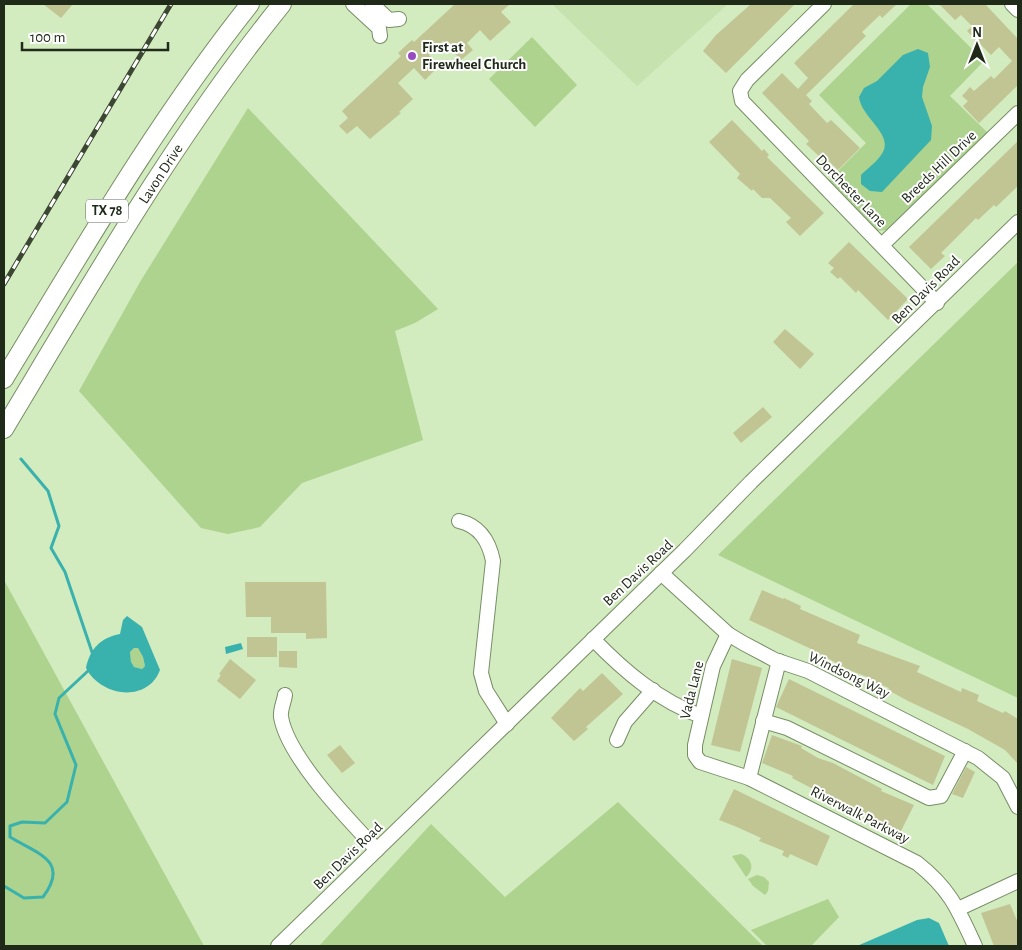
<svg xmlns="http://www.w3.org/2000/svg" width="1022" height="950" viewBox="0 0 1022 950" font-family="'Alegreya Sans',sans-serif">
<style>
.built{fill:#c5e2af}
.green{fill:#add38e}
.water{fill:#39b1ad;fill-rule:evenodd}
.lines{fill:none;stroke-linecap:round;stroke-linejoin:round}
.stream{stroke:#39b1ad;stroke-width:3}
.building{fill:#c1c594}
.minor-casing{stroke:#778e65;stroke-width:16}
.major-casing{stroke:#778e65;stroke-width:20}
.minor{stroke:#fff;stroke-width:14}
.major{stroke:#fff;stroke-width:18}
.rail-casing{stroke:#3b4732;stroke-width:5}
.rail{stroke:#fff;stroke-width:3;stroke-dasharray:9;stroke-linecap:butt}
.poi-dot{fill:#974dbf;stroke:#fff;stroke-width:2}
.labels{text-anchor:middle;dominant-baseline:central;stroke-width:4;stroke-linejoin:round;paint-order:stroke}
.shield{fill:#fff;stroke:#636a5e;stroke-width:1}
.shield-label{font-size:14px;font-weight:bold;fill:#202a19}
.poi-label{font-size:15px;font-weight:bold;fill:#202a19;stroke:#fff;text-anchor:start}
.street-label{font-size:15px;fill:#202a19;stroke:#fff}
</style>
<rect width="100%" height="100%" fill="#d2ebbf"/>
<polygon class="built" points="552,4 728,4 637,86"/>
<g class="green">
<polygon points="911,4 927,4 984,61 950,96 989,134 888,230 877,231 828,181 866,143 819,95"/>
<polygon points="532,37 577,85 535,127 489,79"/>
<polygon points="248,108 438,309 415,323 395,331 423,440 302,483 260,527 228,534 201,528 79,391 140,282"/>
<polygon points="1018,262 1018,698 718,555"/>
<polygon points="4,580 204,946 4,946"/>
<polygon points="134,648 138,648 143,657 145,666 142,669 134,667 131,663 130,652"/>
<polygon points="618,802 763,946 319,946 431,824 505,897"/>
<path d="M 741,854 C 752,858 755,869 746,877 L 732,856 Z"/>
<polygon points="757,875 764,877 769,882 768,891 765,895 753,886 748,879"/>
<polygon points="828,899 839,917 811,946 767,946 751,930"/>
</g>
<g class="water">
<path d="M 918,49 L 928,53 L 930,67 L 923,87 L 922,97 L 932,126 L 931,140 L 882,192 L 870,191 L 861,184 L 861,175 C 868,168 878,161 883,152 C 893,134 861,117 859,97 L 864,88 L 877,81 L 903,55 Z"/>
<path d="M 127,616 L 142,627 L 160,670 C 147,704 100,696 86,668 C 90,649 100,638 120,634 L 123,620 ZM 134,648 L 138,648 L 143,657 L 145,666 L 142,669 L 134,667 L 131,662 L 130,652 Z"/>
<polygon points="241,643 243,649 226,654 225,647"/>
<polygon points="929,918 939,923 949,946 857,946 917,920"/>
</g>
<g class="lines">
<g class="stream">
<polyline points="21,459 48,491 59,526 51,548 65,572 93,655"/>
<path d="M 4,886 L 24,898 L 43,897 C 70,861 38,854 10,837 L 10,826 L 22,822 L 45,823 L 67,802 L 76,765 L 55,714 L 59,698 L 89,670"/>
</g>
</g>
<g class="building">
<polygon points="43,4 73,4 61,18"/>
<polygon points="455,4 510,4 501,12 511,22 490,41 480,30 467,43 473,50 461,60 443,41 429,55 439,66 425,80 414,68 398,83 413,99 399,112 401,113 370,139 357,126 347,134 339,126 348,118 342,111 401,56 398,53 412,40 414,42"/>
<polygon points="751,4 795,4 726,73 703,51 716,35"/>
<polygon points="854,4 897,4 882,18 880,15 862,32 866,36 806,95 812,101 809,104 827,123 831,120 860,148 838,170 822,155 820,157 806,144 809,141 762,93 782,73 798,89 808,78 794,63"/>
<polygon points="939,4 985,4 1018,39 1018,85 979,123 963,106 968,101 962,96 970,87 974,91 991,76 994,79 1012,61 999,47 991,55 967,31 972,26 961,15 955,20"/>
<polygon points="732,120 762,151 764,149 769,155 767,157 824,213 800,236 786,222 791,218 770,198 762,198 753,189 752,191 737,178 740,174 709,142"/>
<polygon points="1018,141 1018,186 996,207 994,205 978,220 976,218 941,253 945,256 931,269 909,247"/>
<polygon points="849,242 908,299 888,320 858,290 856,293 840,277 838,279 830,272 834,268 828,263"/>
<polygon points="785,329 814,354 800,369 773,342"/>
<polygon points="763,407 772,417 741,443 733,433"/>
<polygon points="245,582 326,582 327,638 306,639 306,633 271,633 271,617 246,617"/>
<polygon points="762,590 783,599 784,598 801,606 800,609 860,635 857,643 920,666 917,672 961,692 962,688 979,695 977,701 1003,713 1005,711 1018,719 1018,764 1005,750 968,729 908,701 888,690 889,688 869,680 870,678 849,670 809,648 749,620"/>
<rect x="247" y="637" width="30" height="20"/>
<polygon points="279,651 297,651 297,668 279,667"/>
<polygon points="230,659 256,680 240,699 217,681 221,675 219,674"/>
<polygon points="732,659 762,668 740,752 711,745"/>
<polygon points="602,673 623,694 586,727 588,729 574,741 551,718 580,688 583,691"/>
<polygon points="789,679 945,756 933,785 776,707"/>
<polygon points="772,735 802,746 801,748 818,758 833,763 882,789 881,791 914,805 900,833 855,811 856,808 836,801 792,778 793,776 762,763"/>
<polygon points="340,745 355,763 342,773 327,755"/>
<polygon points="966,767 975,772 963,798 952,794"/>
<polygon points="734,789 830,836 817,866 790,854 788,858 782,855 784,851 759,841 761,838 737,827 719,820"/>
<polygon points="1010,904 1018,923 1018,946 994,946 981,913"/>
</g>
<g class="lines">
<g class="minor-casing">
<g id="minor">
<polyline points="353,4 379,28 380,36"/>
<polyline points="372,4 389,20 399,19"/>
<polyline points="824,4 747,80 740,91 742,101 937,303"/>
<polyline points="1012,4 1018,10"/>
<polyline points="882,245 1018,113"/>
<path d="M 459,521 C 480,526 489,541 493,561 L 481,673 L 486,691 L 507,724"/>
<polyline points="661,573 728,634 743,643 775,660 808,671 978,758 1003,778 1018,807"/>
<path d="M 728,634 L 713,666 L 695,745 L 695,755 L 700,762 L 749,778 L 917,863 C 950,889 958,909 975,946"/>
<path d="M 593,639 C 624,671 659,701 701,716"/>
<path d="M 285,695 C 284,702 280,710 281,717 C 288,758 349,820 377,850"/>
<polyline points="763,721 787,728 929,798 941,796 965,751"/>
<polyline points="617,740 625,722 653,690"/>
<polyline points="749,778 779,661"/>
<polyline points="958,909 1018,881"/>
<polyline points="278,946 685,550 751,482 1018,222"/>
</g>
</g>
<g class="major-casing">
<g id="major">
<path d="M 4,379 C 82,251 157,121 250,4"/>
<path d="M 4,429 C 91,284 176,135 282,4"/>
</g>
</g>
<use href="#minor" class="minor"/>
<use href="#major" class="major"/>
<g class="rail-casing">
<polyline id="rail" points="4,284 171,4"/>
</g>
<use href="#rail" class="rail"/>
</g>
<circle class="poi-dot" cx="412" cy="56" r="5"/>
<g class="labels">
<rect class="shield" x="86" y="199.5" width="42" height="23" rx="4"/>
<g class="shield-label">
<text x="107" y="211">TX 78</text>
</g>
<g class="poi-label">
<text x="422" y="47">First at<tspan x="422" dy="17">Firewheel Church</tspan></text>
</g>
<g class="street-label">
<text transform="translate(939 167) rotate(-44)">Breeds Hill Drive</text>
<text transform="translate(161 174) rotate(-57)">Lavon Drive</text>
<text transform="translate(851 191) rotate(46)">Dorchester Lane</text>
<text transform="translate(926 290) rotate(-45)">Ben Davis Road</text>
<text transform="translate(638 573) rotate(-43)">Ben Davis Road</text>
<text transform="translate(849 675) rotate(26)">Windsong Way</text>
<text transform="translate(692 690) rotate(-76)">Vada Lane</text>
<text transform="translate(860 815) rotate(27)">Riverwalk Parkway</text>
<text transform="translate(348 856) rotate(-44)">Ben Davis Road</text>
</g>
</g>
<rect width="1022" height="950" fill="none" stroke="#202a19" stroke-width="10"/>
<g transform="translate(977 45)" stroke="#ffffff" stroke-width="4" paint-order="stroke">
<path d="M0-4L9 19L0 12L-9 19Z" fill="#202a19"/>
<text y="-8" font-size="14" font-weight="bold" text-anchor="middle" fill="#202a19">N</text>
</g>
<path d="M22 42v8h146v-8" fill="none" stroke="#202a19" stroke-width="2.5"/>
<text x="30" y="42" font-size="15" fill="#202a19" stroke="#ffffff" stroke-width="4" paint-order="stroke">100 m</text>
</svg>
